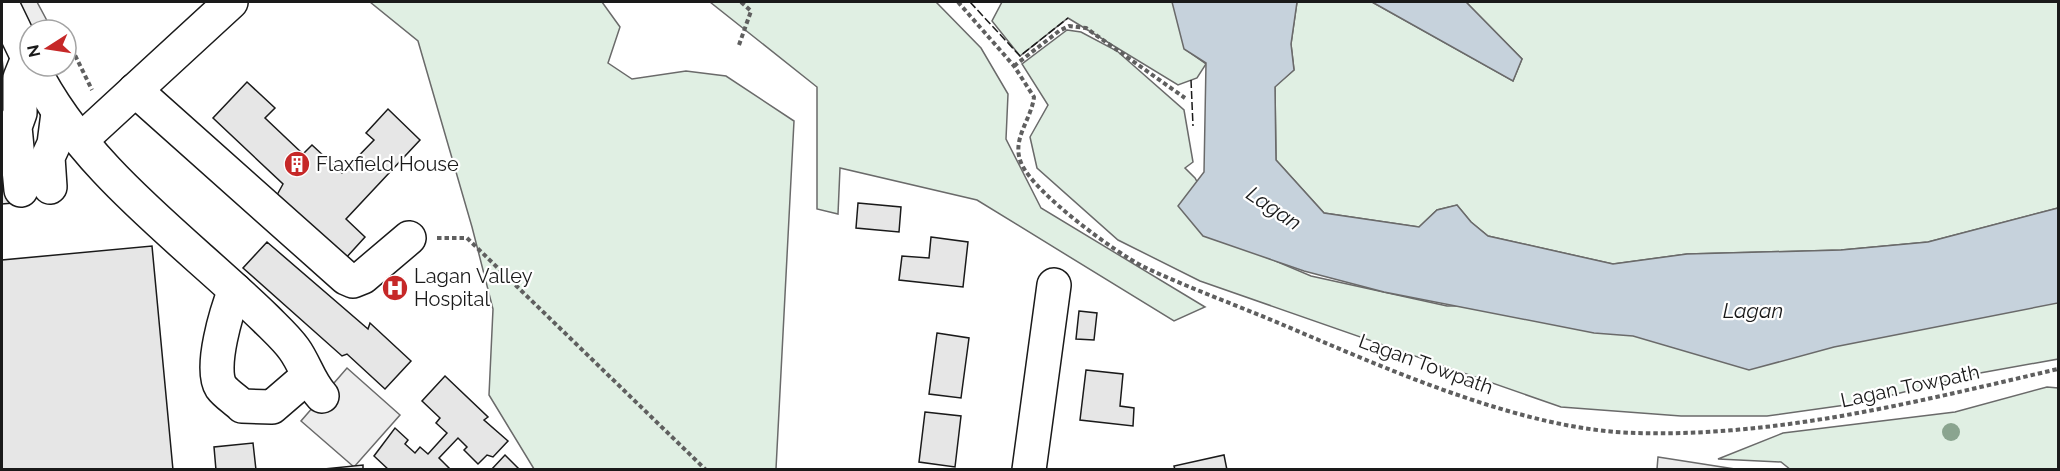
<svg xmlns="http://www.w3.org/2000/svg" width="2060" height="471" viewBox="0 0 2060 471" font-family="Raleway,sans-serif">
<style>
.green{fill:#e0efe3;stroke:#6a6a6a;stroke-width:1.5}
.parking{fill:#ededed;stroke:#6a6a6a;stroke-width:1.5}
.water{fill:#c6d2dc;stroke:#6a6a6a;stroke-width:1.5}
.building{fill:#e6e6e6;stroke:#1a1a1a;stroke-width:1.5}
.lines{fill:none;stroke-linecap:round;stroke-linejoin:round}
.minor-casing{stroke:#1a1a1a;stroke-width:36}
.path{stroke:#5f5f5f;stroke-width:4;stroke-dasharray:4.5 3;stroke-linecap:butt}
.minor{stroke:#fff;stroke-width:33}
.fence{stroke:#1a1a1a;stroke-width:1.5;stroke-dasharray:8 3;stroke-linecap:butt}
.tree{fill:#8aa48f}
.labels{text-anchor:middle;dominant-baseline:central;stroke-width:4.5;stroke-linejoin:round;paint-order:stroke}
.poi-label{font-size:20px;fill:#1a1a1a;stroke:#fff;text-anchor:start}
.street-label{font-size:20px;fill:#1a1a1a;stroke:#fff}
.water-label{font-size:21px;font-style:italic;fill:#1a1a1a;stroke:#fff}
</style>
<rect width="100%" height="100%" fill="#fff"/>
<g class="green">
<polygon points="370,2 602,2 620,27 608,63 632,79 686,71 726,76 794,121 776,469 534,469 489,395 493,309 472,227 418,41"/>
<polygon points="710,2 936,2 981,48 1008,94 1006,139 1041,208 1205,307 1174,321 977,200 840,168 838,214 817,209 817,87"/>
<polygon points="1002,2 1173,2 1185,49 1206,64 1197,78 1178,85 1068,18 1020,56 992,21"/>
<polygon points="1297,2 1372,2 1513,81 1522,59 1466,2 2058,2 2058,208 1928,242 1841,250 1687,254 1613,264 1488,236 1471,222 1457,205 1437,210 1419,227 1324,213 1276,160 1275,86 1294,70 1291,44"/>
<polygon points="1067,30 1081,32 1117,51 1184,110 1193,162 1185,168 1195,178 1230,242 1311,276 1447,306 2058,300 2058,359 1980,373 1860,403 1767,416 1681,416 1561,407 1200,281 1118,240 1037,168 1030,137 1048,105 1022,64"/>
<polygon points="2047,387 2058,388 2058,469 1791,470 1781,462 1718,459 1783,433 1955,412"/>
</g>
<g class="parking">
<polygon points="2,2 37,2 52,30 30,30"/>
<polygon points="347,368 400,415 354,467 301,421"/>
<polygon points="1658,457 1735,469 1657,469"/>
</g>
<g class="water">
<polygon points="1172,2 1297,2 1291,44 1294,70 1275,87 1276,160 1324,213 1419,227 1437,210 1457,205 1471,222 1488,236 1613,264 1687,254 1841,250 1928,242 2058,208 2058,303 1834,347 1749,370 1633,336 1594,333 1384,292 1304,271 1203,236 1178,206 1204,172 1206,63 1184,49"/>
<polygon points="1372,2 1466,2 1522,59 1513,81"/>
</g>
<g class="building">
<polygon points="2,57 13,203 2,204"/>
<polygon points="247,82 275,108 265,118 303,154 312,145 342,173 374,140 366,133 388,109 420,140 346,219 365,237 345,259 277,195 283,184 213,118"/>
<polygon points="858,203 901,207 899,232 856,228"/>
<polygon points="931,237 968,242 963,287 899,280 902,256 929,258"/>
<polygon points="267,242 368,329 370,323 411,361 385,389 347,354 342,356 243,268"/>
<polygon points="152,246 173,470 2,470 2,260"/>
<polygon points="1079,311 1097,313 1094,340 1076,339"/>
<polygon points="937,333 969,338 961,398 929,394"/>
<polygon points="1086,370 1123,374 1120,406 1134,408 1133,426 1080,420"/>
<polygon points="445,376 488,417 484,420 508,441 493,457 487,455 478,464 464,450 467,447 458,438 439,458 451,470 389,470 374,456 395,428 408,440 405,444 415,453 420,447 428,454 447,433 436,423 440,418 422,401"/>
<polygon points="925,412 961,416 955,467 919,462"/>
<polygon points="253,443 256,470 216,470 214,447"/>
<polygon points="505,455 520,470 491,470"/>
<polygon points="1224,455 1227,470 1175,470 1174,466"/>
<polygon points="363,465 363,470 314,470"/>
</g>
<g class="lines">
<g class="minor-casing">
<g id="minor">
<polyline points="2,4 30,62"/>
<path d="M 32,66 C 83,170 185,240 266,319 C 276,329 287,339 294,349 C 305,364 309,382 322,396"/>
<polyline points="135,90 346,278 353,281 363,277 409,238"/>
<polyline points="81,140 231,2"/>
<polyline points="50,187 48,157 54,144 58,113"/>
<polyline points="21,190 15,127 20,113 20,78 28,58"/>
<path d="M 235,290 C 227,310 209,368 221,387 C 226,394 236,400 242,406 L 272,407 L 308,376"/>
<polyline points="1029,470 1054,285"/>
</g>
</g>
<g class="path">
<path d="M 958,2 L 1014,66 L 1034,97 C 1031,121 1010,140 1022,165 C 1037,195 1113,251 1144,267 C 1189,288 1236,305 1281,324 C 1385,368 1524,431 1637,433 C 1780,437 1920,401 2058,369"/>
<polyline points="66,44 72,49 92,90"/>
<polyline points="739,45 751,11 741,2"/>
<polyline points="1014,66 1059,31 1069,26 1086,28 1185,98"/>
<polyline points="437,238 467,238 706,470"/>
</g>
<use href="#minor" class="minor"/>
<g class="fence">
<polyline points="970,2 1020,56 1068,18"/>
<polyline points="1191,80 1193,126"/>
</g>
</g>
<circle class="tree" cx="1951" cy="432" r="9"/>
<defs>
<g id="building-disc" transform="scale(1.35)"><circle r="9.5" fill="#c62828" stroke="#fff"/><path d="M-4-6H4V6H1V3H-1V6H-4ZM-2.5-4.3h1.7v1.8h-1.7ZM.8-4.3h1.7v1.8H.8ZM-2.5-1h1.7V.8h-1.7ZM.8-1h1.7V.8H.8Z" fill="#fff"/></g>
<g id="hospital-disc" transform="scale(1.35)"><circle r="9.5" fill="#c62828" stroke="#fff"/><path d="M-5-5h3v3.5h4V-5h3V5h-3V1.5h-4V5h-3Z" fill="#fff"/></g>
</defs>
<g fill-rule="evenodd">
<use href="#building-disc" x="297" y="164"/>
<use href="#hospital-disc" x="395" y="288"/>
</g>
<g class="labels">
<g class="poi-label">
<text x="316" y="164">Flaxfield House</text>
<text x="414" y="276">Lagan Valley<tspan x="414" dy="23">Hospital</tspan></text>
</g>
<g class="street-label">
<text transform="translate(1426 364) rotate(20)">Lagan Towpath</text>
<text transform="translate(1910 386) rotate(-12)">Lagan Towpath</text>
</g>
<g class="water-label">
<text transform="translate(1274 208) rotate(34)">Lagan</text>
<text x="1753" y="310">Lagan</text>
</g>
</g>
<rect width="2060" height="471" fill="none" stroke="#1a1a1a" stroke-width="6"/>
<g transform="translate(48 48) rotate(258)"><circle r="28" fill="#ffffff" stroke="#a3a3a3" stroke-width="1.5"/>
<path d="M0-4.5L10 22L0 15L-10 22Z" fill="#c62828"/>
<text y="-9" font-size="16" font-weight="bold" text-anchor="middle" fill="#1a1a1a">N</text>
</g>
</svg>
